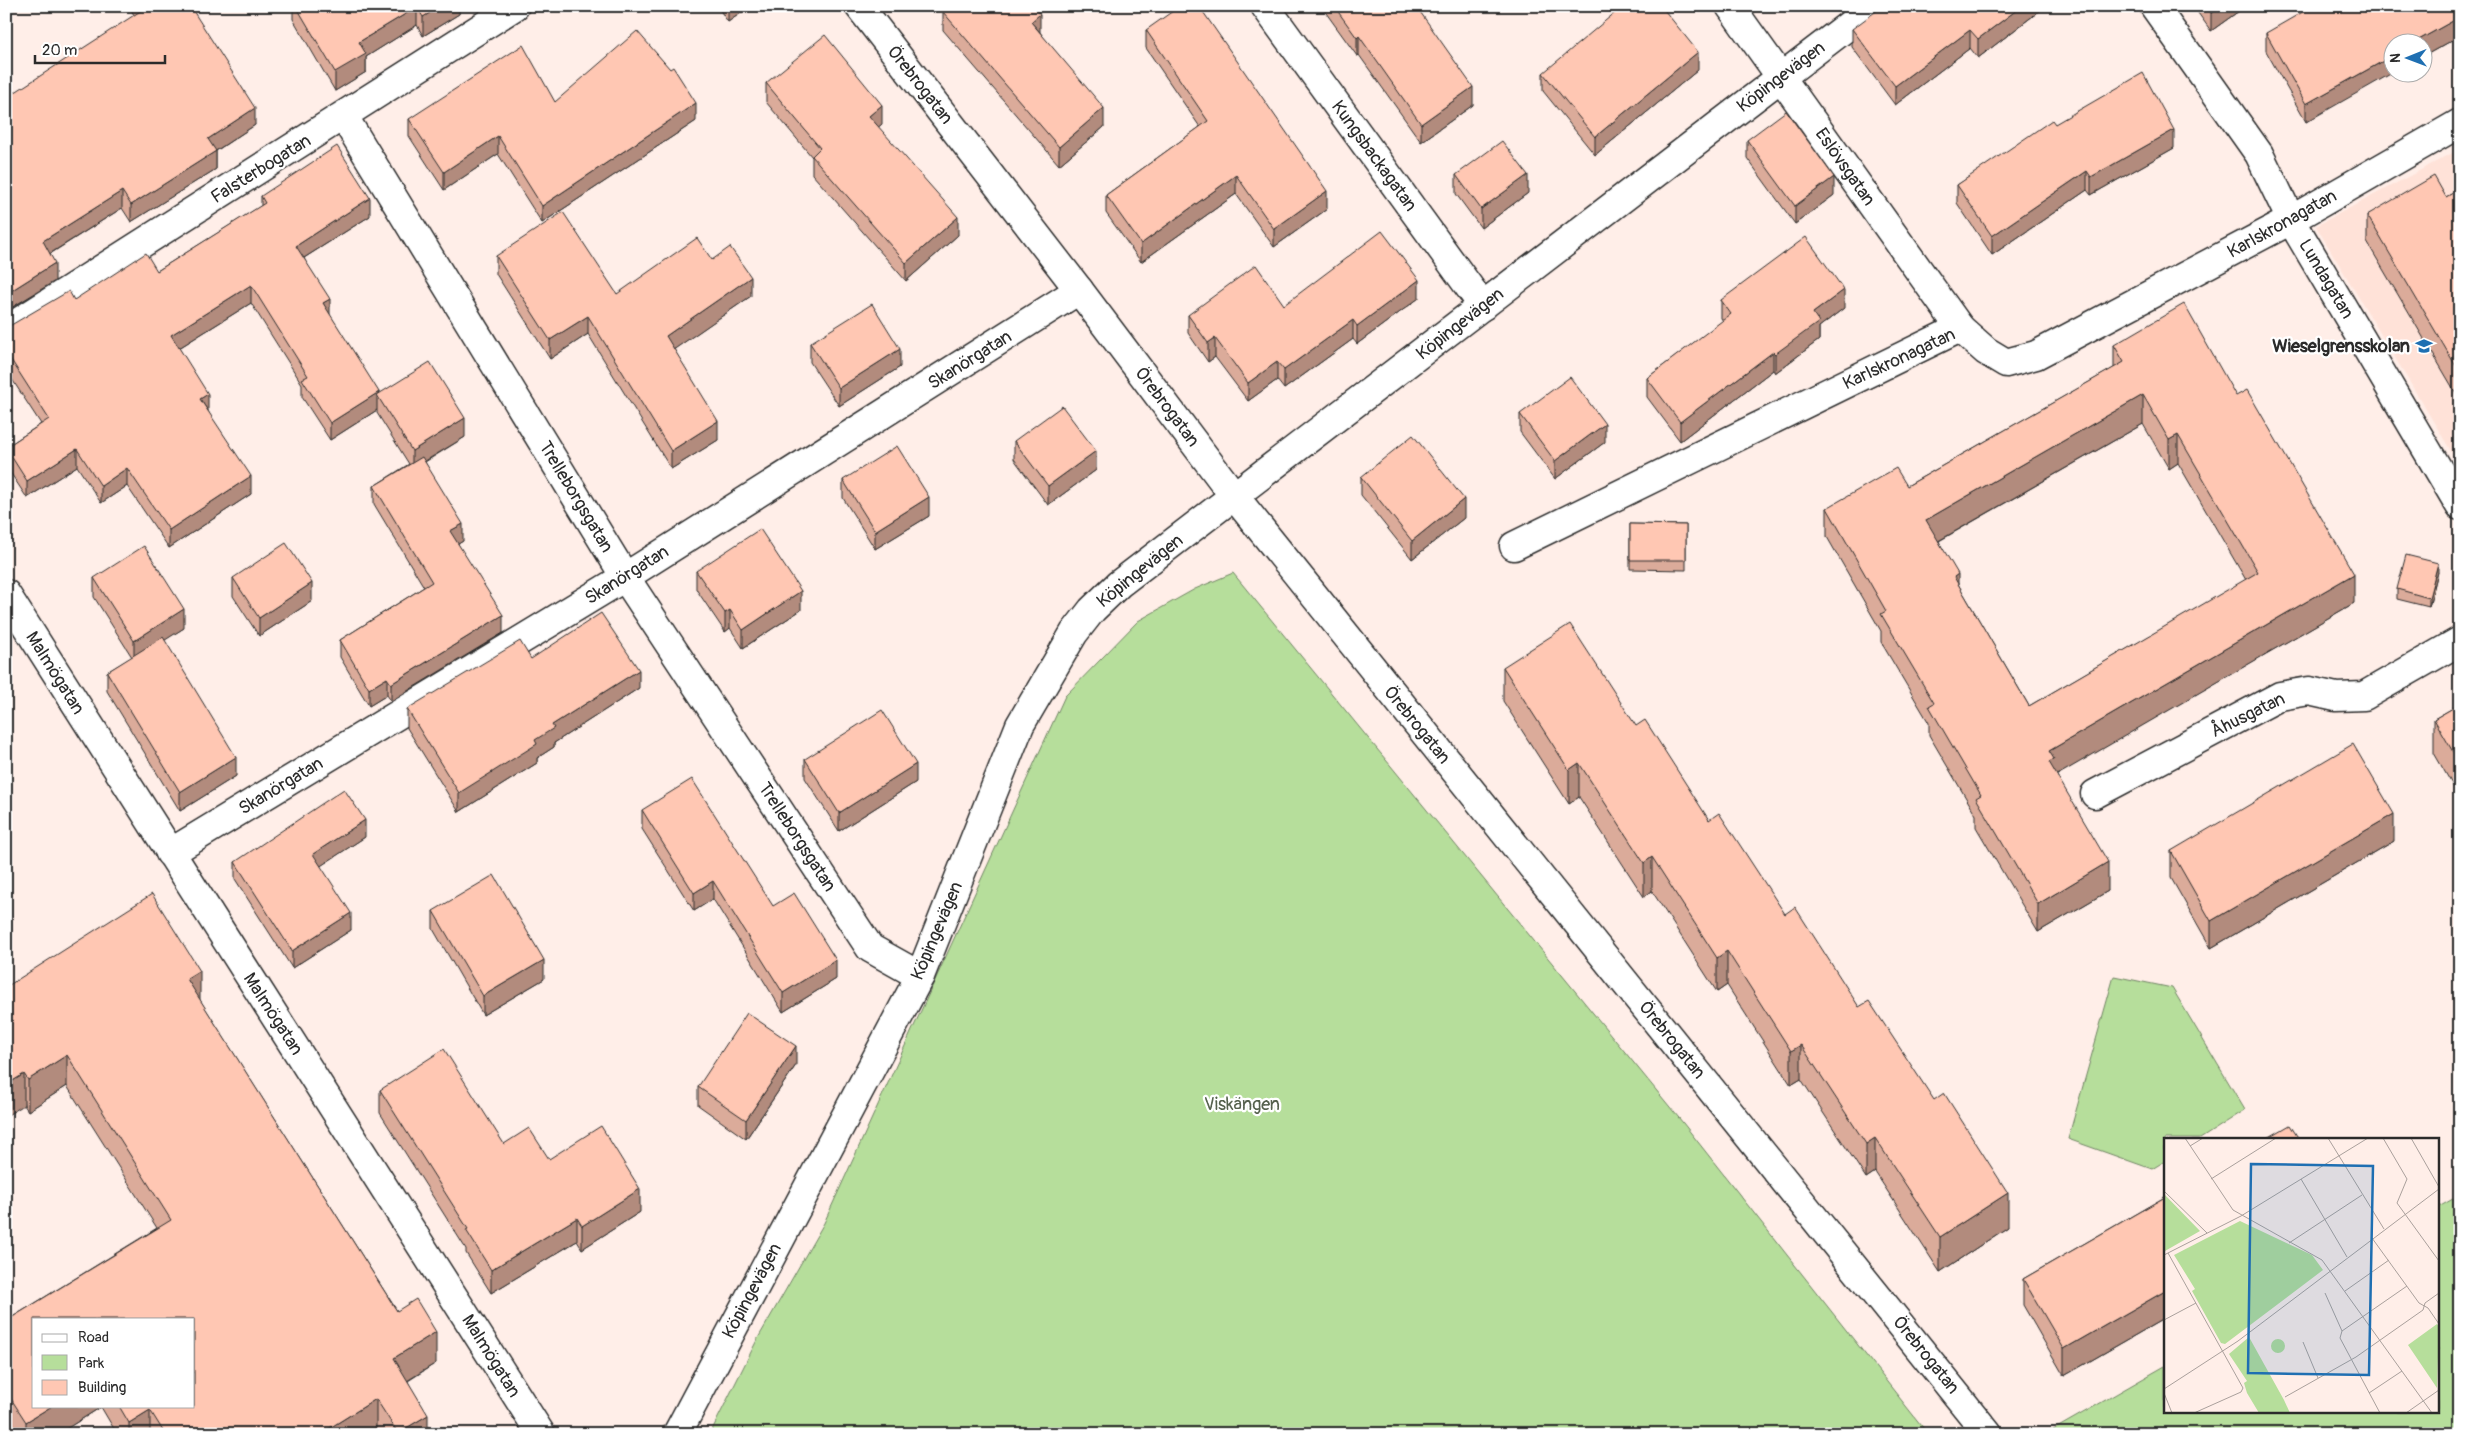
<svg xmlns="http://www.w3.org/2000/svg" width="2466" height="1440" viewBox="0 0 2466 1440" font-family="Pangolin,sans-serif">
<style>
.built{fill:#ffe2d8}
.green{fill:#b6de9b;stroke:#708463}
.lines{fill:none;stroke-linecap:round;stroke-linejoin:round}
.street-casing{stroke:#2b2b2b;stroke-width:31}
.street{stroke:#fff;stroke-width:28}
.wall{fill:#dbab9a;stroke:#2b2b2b;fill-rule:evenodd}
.shaded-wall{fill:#b28b7d;stroke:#2b2b2b}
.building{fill:#ffc7b3;stroke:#2b2b2b;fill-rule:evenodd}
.labels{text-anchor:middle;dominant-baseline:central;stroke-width:4.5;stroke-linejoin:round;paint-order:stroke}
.street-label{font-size:18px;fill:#2b2b2b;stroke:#fff}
.poi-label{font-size:18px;font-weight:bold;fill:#2b2b2b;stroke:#fff;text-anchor:end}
.park-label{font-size:18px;fill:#55614d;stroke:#fff}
.inset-road{fill:none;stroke:#aaa09c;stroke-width:1}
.view{fill:#1f6fb2;fill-opacity:0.15;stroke:#1f6fb2;stroke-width:2.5}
.inset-edge{fill:none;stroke:#2b2b2b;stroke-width:2.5}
</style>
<rect width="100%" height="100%" fill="#ffeee8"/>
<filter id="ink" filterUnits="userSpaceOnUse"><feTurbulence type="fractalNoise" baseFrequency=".02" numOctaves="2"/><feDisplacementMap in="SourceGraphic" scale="10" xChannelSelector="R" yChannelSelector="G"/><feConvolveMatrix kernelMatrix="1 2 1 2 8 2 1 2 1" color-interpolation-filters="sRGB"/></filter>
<g filter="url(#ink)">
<polygon class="built" points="2460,149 2460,466 2316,226"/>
<g class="green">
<polygon points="1233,573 1683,1123 1928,1434 710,1434 757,1340 824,1223 1065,696 1138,621 1195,589"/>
<polygon points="2114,976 2172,988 2245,1110 2200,1139 2165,1139 2165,1161 2152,1169 2068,1139"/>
<polygon points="2460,1195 2460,1434 2048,1433 2165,1366 2165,1411 2437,1411 2437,1208"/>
</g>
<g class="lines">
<g class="street-casing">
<g id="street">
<polyline points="859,6 1079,290 1235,497 1988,1434"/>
<polyline points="1265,6 1483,306"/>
<polyline points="1730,6 1960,328"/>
<polyline points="2154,6 2259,154 2291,220 2460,506"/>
<polyline points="344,117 625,577 870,948 920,976"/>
<polyline points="6,330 515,6"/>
<polyline points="1514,546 1960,328 1986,351 2006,363 2036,355 2291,220 2460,123"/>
<polyline points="6,594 541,1434"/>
<polyline points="2095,794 2280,696 2309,691 2336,697 2364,696 2460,641"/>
<polyline points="170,853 625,577 1079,290"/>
<polyline points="677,1434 920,976 1020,725 1074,633 1092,610 1119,584 1874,6"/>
</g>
</g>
<use href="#street" class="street"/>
</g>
<g class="wall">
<polygon points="129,6 190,6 255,125 216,151 216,169 131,222 122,208 50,254 55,281 6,311 134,15"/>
<polygon points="293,6 459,6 459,14 423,36 417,25 366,57 366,72 335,91 293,19"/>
<polygon points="717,6 751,6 728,22"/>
<polygon points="1321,6 1418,6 1418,9 1473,105 1421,142 1359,55 1357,56"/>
<polygon points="2046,6 1978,58 1970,48 1895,105 1852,47 1852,29"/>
<polygon points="2193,6 2246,6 2211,31"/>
<polygon points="943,12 1040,32 1104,127 1059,165 943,30"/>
<polygon points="1146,30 1327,209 1274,247 1236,194 1141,262 1106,213 1106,195 1200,127 1146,48"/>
<polygon points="2266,33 2460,36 2424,56 2424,42 2306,122 2266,51"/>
<polygon points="1698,70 1595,155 1543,91 1543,73"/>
<polygon points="766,83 882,124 878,127 958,235 906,281 812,174 812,157 766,102"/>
<polygon points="555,102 696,121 542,223 498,154 444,190 409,136 409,119"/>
<polygon points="2055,124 2174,148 2091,195 2087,190 1992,255 1957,203 1957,185"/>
<polygon points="1747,140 1834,195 1795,224 1747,158"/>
<polygon points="1456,175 1528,193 1481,228 1456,194"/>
<polygon points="2460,189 2460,400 2367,242 2367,215 2446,197"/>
<polygon points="261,196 370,216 304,258 330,315 379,394 465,437 425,462 463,541 458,544 503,633 391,701 387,695 369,706 340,657 340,640 424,587 374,504 374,486 409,464 377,413 377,410 330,440 302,397 302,384 251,303 179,348 208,411 251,494 169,548 127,486 101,503 77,466 27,498 6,466 6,447 41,424 6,370 6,328 74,300 157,271 261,206"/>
<polygon points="496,256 617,294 751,296 674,349 718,440 671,469 588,334 550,359 496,274"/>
<polygon points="1419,298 1357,344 1353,339 1284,389 1277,380 1248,401 1215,357 1208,362 1188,333 1188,315 1284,305"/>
<polygon points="1721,300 1844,308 1819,327 1819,340 1775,373 1773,370 1680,441 1647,397 1647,378 1723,321 1721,318"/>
<polygon points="810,343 900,367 839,406 810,362"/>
<path d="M 2114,345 L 2354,603 L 2056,775 L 2108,891 L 2038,932 L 1976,827 L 1976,815 L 1929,735 L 1929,723 L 1881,642 L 1881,631 L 1827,537 L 1827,508 L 1907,486 L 2114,368 ZM 2143,424 L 2169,469 L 2178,463 L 2246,580 L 2029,706 L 1958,584 L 1939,541 Z"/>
<polygon points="1520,414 1605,442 1555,479 1520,432"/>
<polygon points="1014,441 1096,470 1048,505 1014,459"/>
<polygon points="1361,477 1464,518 1412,559 1361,495"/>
<polygon points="843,480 929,516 875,549 843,498"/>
<polygon points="1630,524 1686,525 1686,570 1630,569"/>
<polygon points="696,571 801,610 743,648 730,628 725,632 696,589"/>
<polygon points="2438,572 2429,607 2397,599 2397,589"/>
<polygon points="94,578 184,628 164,640 236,776 180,811 107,691 107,672 132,657 94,597"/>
<polygon points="233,578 312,601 259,636 233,596"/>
<polygon points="531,659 639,688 554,743 554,747 537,758 537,763 459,812 407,728 407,709"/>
<polygon points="1503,667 1636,726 1709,820 1859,1007 2008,1227 1940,1272 1875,1172 1866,1178 1801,1079 1791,1085 1727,985 1717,992 1652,891 1644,897 1579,797 1569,804 1503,701"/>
<polygon points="2460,704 2460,798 2434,753 2434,719"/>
<polygon points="805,759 916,782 839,831 805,778"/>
<polygon points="642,810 773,906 836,979 783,1012 713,899 694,911 642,829"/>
<polygon points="365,837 320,866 351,930 292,968 235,879 235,862"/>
<polygon points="2394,841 2211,948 2171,878 2171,851"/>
<polygon points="433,911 544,979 483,1015 433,929"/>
<path d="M 6,987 L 200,1000 L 397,1311 L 436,1363 L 408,1381 L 428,1434 L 378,1434 L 376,1430 L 371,1434 L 117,1434 L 101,1407 L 58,1434 L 13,1434 L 6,1422 L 6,1321 L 157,1228 L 67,1086 L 28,1111 L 24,1105 ZM 194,1319 L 194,1406 L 34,1406 Z"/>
<polygon points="796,1065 746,1139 698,1105 698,1087"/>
<polygon points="380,1090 504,1144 549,1159 640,1212 582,1249 577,1241 491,1293 466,1253 466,1249 380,1113"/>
<polygon points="2165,1197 2165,1318 2064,1376 2023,1305 2023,1279"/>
</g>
<g class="shaded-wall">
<polygon points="441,6 459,6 459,14 423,36 423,17"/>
<polygon points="728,6 751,6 728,22"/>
<polygon points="2022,6 2046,6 1978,58 1978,39"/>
<polygon points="2221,6 2246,6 2211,31 2211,13"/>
<polygon points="417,7 417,25 366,57 366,72 335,91 335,72 359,42"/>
<polygon points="1040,14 1040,32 1031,22"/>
<polygon points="2460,17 2460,36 2424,56 2424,42 2415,42"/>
<polygon points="1970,30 1970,48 1895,105 1895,86"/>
<polygon points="1359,36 1359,55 1357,56 1357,38"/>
<polygon points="1698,52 1698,70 1595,155 1595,137"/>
<polygon points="2394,55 2394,72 2306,122 2306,104"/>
<polygon points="1473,87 1473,105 1421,142 1421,124"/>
<polygon points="696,103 696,121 542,223 542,206"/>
<polygon points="882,105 882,124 869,135 869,116"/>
<polygon points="255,108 255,125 208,156 208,139"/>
<polygon points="1104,108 1104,127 1059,165 1059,147"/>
<polygon points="2174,130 2174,148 2091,195 2091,177"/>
<polygon points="498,136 498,154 444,190 444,172"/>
<polygon points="216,151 216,169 131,222 131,205"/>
<polygon points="2087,171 2087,190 1992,255 1992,236"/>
<polygon points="1236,175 1236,194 1141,262 1141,244"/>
<polygon points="1528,175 1528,193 1481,228 1481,209"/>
<polygon points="1834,177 1834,195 1795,224 1795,206"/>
<polygon points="122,191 122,208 43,258 43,241"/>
<polygon points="1327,191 1327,209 1274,247 1274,229"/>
<polygon points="370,198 370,216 296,263 296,246"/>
<polygon points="958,217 958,235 906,281 906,263"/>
<polygon points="55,263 55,281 6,311 6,294"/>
<polygon points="751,277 751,296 666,355 666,336"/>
<polygon points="1419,280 1419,298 1357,344 1357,326"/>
<polygon points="251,285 251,303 171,353 171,335"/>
<polygon points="1844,290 1844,308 1819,327 1819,340 1775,373 1775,354 1813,313"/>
<polygon points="330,299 330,316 323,303"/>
<polygon points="588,316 588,334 550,359 550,340"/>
<polygon points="1353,320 1353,339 1284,389 1284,370"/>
<polygon points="1215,338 1215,357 1208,362 1208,343"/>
<polygon points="900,349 900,367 839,406 839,388"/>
<polygon points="1773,352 1773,370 1680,441 1680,422"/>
<polygon points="1277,362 1277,380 1248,401 1248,383"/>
<polygon points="379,392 379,397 377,395 377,410 330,440 330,423"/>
<polygon points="208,394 208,411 200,399"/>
<polygon points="2143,395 2143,424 1926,548 1926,520"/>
<polygon points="465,418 465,437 412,469 412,451"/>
<polygon points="718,421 718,440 671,469 671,451"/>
<polygon points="1605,424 1605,442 1555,479 1555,461"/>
<polygon points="2178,435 2178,463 2169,469 2169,440"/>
<polygon points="77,449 77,466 27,498 27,481"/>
<polygon points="1096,451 1096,470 1048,505 1048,486"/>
<polygon points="127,468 127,486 101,503 101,486"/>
<polygon points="251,476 251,494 169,548 169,530"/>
<polygon points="929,497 929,516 875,549 875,531"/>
<polygon points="1464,499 1464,518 1412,559 1412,541"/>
<polygon points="463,524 463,541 450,549 450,531"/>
<polygon points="2438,563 2438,572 2429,607 2429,598"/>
<polygon points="1958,574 1958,603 1954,577"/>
<polygon points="2354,574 2354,603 2054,777 2049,791 2049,751"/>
<polygon points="312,583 312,601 259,636 259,618"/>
<polygon points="801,591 801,610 743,648 743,630"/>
<polygon points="184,609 184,628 134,660 134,641"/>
<polygon points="730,610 730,628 725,632 725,613"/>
<polygon points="503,615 503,633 391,701 391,684"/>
<polygon points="639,670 639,688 554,743 554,747 537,758 537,763 459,812 459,793 535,740 552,725"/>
<polygon points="387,678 387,695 369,706 369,689"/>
<polygon points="236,757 236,776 180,811 180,792"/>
<polygon points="1579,763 1579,797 1569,804 1569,770"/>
<polygon points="916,764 916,782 839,831 839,813"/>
<polygon points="2394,814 2394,841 2211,948 2211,921"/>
<polygon points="365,820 365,837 313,871 313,854"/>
<polygon points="1652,857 1652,891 1644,897 1644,863"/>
<polygon points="9,858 9,892 6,893 6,859"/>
<polygon points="2108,862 2108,891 2038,932 2038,904"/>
<polygon points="713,881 713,899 694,911 694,893"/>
<polygon points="351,913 351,930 292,968 292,951"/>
<polygon points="1727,951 1727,985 1717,992 1717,958"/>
<polygon points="544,960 544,979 483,1015 483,996"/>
<polygon points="836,960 836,979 783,1012 783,993"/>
<polygon points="200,971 200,1002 187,979"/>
<polygon points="1801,1045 1801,1079 1791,1085 1791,1051"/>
<polygon points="796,1046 796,1065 746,1139 746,1120"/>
<polygon points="67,1055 67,1086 28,1111 28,1080"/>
<polygon points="24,1074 24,1105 6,1116 6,1085"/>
<polygon points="1875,1138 1875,1172 1866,1178 1866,1144"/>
<polygon points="640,1189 640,1212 582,1249 582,1226"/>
<polygon points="2008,1193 2008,1227 1940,1272 1940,1237"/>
<polygon points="577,1218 577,1241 491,1293 491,1270"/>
<polygon points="2165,1291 2165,1318 2064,1376 2064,1349"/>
<polygon points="436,1332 436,1363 394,1389 394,1358"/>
<polygon points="376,1399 376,1430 371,1434 320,1434"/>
<polygon points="52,1406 101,1406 101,1407 58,1434 26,1434 26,1422"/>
<polygon points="150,1410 150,1434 129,1434 129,1423"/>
<polygon points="428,1415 428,1434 398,1434 398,1433"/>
</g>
<g class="building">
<polygon points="140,6 190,6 255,108 208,139 216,151 131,205 122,191 43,241 55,263 6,294 6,98 142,10"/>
<polygon points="296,6 441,6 423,17 417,7 359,42 366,54 335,72"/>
<polygon points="950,6 1034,6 1040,14 1031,22 1104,108 1059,147 943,12"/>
<polygon points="1180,6 1199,6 1327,191 1274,229 1236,175 1141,244 1106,195 1208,121 1146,30"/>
<polygon points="1334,6 1416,6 1473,87 1421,124 1359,36 1357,38"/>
<polygon points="1623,6 1661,6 1698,52 1595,137 1543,73"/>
<polygon points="1883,6 2022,6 1978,39 1970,30 1895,86 1852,29"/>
<polygon points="2206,6 2221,6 2211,13"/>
<polygon points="2313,6 2460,6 2460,17 2415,42 2394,42 2394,55 2306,104 2266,33"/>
<polygon points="637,31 670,69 673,67 696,103 542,206 498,136 444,172 409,119 523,45 555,102"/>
<polygon points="825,35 882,105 869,116 958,217 906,263 812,156 820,148 766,83"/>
<polygon points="2143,73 2174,130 2091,177 2087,171 1992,236 1957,185 2052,120 2055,124"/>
<polygon points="1786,111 1834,177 1795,206 1747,140"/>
<polygon points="1502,141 1528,175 1481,209 1456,175"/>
<polygon points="337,146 370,198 296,246 330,299 323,303 379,392 330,423 302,379 308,376 251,285 171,335 208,394 200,399 251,476 169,530 127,468 101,486 77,449 27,481 6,448 6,447 49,419 6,352 6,328 69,291 74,300 146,253 157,271 265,203 261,196"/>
<polygon points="2434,176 2446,197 2460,189 2460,373 2367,215"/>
<polygon points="563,212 617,294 697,238 712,260 730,247 751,277 666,336 718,421 671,451 588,316 550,340 496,256"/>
<polygon points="1382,231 1419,280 1357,326 1353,320 1284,370 1277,362 1248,383 1215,338 1208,343 1188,315 1256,265 1284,305"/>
<polygon points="1806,237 1844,290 1813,313 1819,322 1775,354 1773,352 1680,422 1647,378 1731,314 1721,300"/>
<polygon points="872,304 900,349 839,388 810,343"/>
<path d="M 2184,304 L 2236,396 L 2247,390 L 2354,574 L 2049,751 L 2054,759 L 2049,762 L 2108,862 L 2038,904 L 1976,798 L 1981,795 L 1929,706 L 1934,703 L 1881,614 L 1886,611 L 1827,508 L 1896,468 L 1907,486 L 2124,362 L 2114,345 ZM 2143,395 L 2169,440 L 2178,435 L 2258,572 L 2029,706 L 1954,577 L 1958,574 L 1926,520 Z"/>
<polygon points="430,362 465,418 412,451 377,395"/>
<polygon points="1570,377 1605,424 1555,461 1520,414"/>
<polygon points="1062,406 1096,451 1048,486 1014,441"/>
<polygon points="1413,435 1464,499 1412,541 1361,477"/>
<polygon points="897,446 929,497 875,531 843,480"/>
<polygon points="422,457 463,524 450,531 503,615 391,684 387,678 369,689 340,640 432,582 374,486"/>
<polygon points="1630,524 1686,525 1686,560 1630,560"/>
<polygon points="760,529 801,591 743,630 730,610 725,613 696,571"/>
<polygon points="286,543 312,583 259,618 233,578"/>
<polygon points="144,546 184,609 134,641 94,578"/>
<polygon points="2406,555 2438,563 2429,598 2397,589"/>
<polygon points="601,613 639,670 552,725 554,728 535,740 537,744 459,793 407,709 520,641 531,659"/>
<polygon points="1570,624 1636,726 1645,720 1709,820 1719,813 1785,914 1795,907 1859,1007 1869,1001 1934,1100 1944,1093 2008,1193 1940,1237 1875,1138 1866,1144 1801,1045 1791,1051 1727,951 1717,958 1652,857 1644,863 1579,763 1569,770 1503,667"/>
<polygon points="163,637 236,757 180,792 107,672"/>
<polygon points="2460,704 2460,764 2434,719"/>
<polygon points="882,710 916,764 839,813 805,759"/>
<polygon points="2353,744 2394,814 2211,921 2171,851"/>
<polygon points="692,779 773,906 794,893 836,960 783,993 713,881 694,893 642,810"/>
<polygon points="344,789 365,820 313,854 351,913 292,951 235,862"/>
<polygon points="494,875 544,960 483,996 433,911"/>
<polygon points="152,894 200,971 187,979 397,1311 416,1299 436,1332 394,1358 428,1415 398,1433 376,1399 320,1434 165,1434 150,1410 129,1423 119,1406 194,1406 194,1319 34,1319 34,1406 52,1406 26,1422 6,1391 6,1321 171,1220 67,1055 28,1080 24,1074 6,1085 6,987"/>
<polygon points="747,1013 796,1046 746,1120 698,1087"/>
<polygon points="444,1049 504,1144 529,1128 549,1159 601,1126 640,1189 582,1226 577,1218 491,1270 466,1230 468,1229 380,1090"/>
<polygon points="2290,1125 2299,1139 2266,1139"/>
<polygon points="2165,1197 2165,1291 2064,1349 2023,1279"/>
</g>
</g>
<defs>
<g id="school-bare" transform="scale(1.35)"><path d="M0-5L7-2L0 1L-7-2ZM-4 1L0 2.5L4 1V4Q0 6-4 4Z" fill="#1f6fb2" stroke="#fff" stroke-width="2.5" paint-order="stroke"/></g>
</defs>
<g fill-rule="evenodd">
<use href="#school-bare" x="2424" y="346"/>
</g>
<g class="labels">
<g class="street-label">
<text transform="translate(1781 77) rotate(-37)">Köpingevägen</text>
<text transform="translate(920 85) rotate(52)">Örebrogatan</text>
<text transform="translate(1374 156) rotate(54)">Kungsbackagatan</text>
<text transform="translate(1845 167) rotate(55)">Eslövsgatan</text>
<text transform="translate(261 169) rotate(-32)">Falsterbogatan</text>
<text transform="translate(2282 224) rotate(-29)">Karlskronagatan</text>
<text transform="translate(2326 279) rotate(59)">Lundagatan</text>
<text transform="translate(1460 324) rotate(-38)">Köpingevägen</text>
<text transform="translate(1899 359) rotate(-25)">Karlskronagatan</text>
<text transform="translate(970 360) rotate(-32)">Skanörgatan</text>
<text transform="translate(1167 407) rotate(53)">Örebrogatan</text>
<text transform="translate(576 497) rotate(59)">Trelleborgsgatan</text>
<text transform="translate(1140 571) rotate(-39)">Köpingevägen</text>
<text transform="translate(627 575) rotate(-32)">Skanörgatan</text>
<text transform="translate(55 673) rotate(58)">Malmögatan</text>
<text transform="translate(2248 715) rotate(-26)">Åhusgatan</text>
<text transform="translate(1417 725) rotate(51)">Örebrogatan</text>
<text transform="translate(281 786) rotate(-31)">Skanörgatan</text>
<text transform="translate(797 837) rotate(57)">Trelleborgsgatan</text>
<text transform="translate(937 931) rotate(-67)">Köpingevägen</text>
<text transform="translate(273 1014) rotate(57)">Malmögatan</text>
<text transform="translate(1672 1040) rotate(51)">Örebrogatan</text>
<text transform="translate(752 1291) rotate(-62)">Köpingevägen</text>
<text transform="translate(1926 1355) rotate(51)">Örebrogatan</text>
<text transform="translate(491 1356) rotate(58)">Malmögatan</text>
</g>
<g class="poi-label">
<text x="2410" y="346">Wieselgrensskolan</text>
</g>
<g class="park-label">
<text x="1242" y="1104">Viskängen</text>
</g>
</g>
<g transform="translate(2164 1138)">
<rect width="275" height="275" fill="#ffeee8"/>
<path d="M 0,56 L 36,93 L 1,113 L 0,112 ZM 76,83 L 148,117 L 159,132 L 61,206 L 57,205 L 28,153 L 31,151 L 10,117 ZM 273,186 L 275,189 L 273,250 L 244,207 ZM 85,199 L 120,262 L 126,275 L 95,275 L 83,255 L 80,245 L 83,243 L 65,216 ZM107 208a7 7 0 1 1 14 0a7 7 0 1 1-14 0Z" fill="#b6de9b"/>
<path class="inset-road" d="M 21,0 L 69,72 L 158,122 L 268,275M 164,0 L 220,91M 219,0 L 243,41 L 233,65 L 275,123M 247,0 L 275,49M 26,8 L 39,0M 47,41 L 112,0M 137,41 L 183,119M 0,53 L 43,95M 208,100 L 255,165 L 264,170 L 275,186M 125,105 L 198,57M 4,115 L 79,250 L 77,254 L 30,275M 0,117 L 77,78 L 204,0M 181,153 L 225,122M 161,155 L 178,193 L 176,200 L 216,275M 0,182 L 32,165M 178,193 L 243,148M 139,204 L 154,240M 0,251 L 74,203 L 275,51M 0,255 L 8,275M 205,255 L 238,233M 121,259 L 192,219 L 259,172 L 261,165 L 275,155M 242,275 L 275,252"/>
<path class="view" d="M 87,26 L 209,28 L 205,237 L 84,235 Z"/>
<rect width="275" height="275" class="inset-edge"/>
</g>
<rect width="2466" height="1440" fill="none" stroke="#fff" stroke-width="25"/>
<rect x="12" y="12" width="2441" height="1415" fill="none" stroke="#2b2b2b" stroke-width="2" filter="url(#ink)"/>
<rect x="32" y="1318" width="162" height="90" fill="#ffffff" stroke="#aaaaaa"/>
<rect x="42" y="1334" width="25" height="8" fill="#ffffff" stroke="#aaaaaa"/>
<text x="78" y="1342" font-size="15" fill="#2b2b2b">Road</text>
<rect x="42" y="1355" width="25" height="15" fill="#b6de9b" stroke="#aaaaaa"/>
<text x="78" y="1368" font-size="15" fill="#2b2b2b">Park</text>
<rect x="42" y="1380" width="25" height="15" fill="#ffc7b3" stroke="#aaaaaa"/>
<text x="78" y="1392" font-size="15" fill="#2b2b2b">Building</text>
<g transform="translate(2408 58) rotate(269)"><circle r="24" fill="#ffffff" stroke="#aaaaaa"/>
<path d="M0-4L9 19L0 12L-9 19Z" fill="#1f6fb2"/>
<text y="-8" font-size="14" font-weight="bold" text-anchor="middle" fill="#2b2b2b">N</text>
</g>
<path d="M35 55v8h130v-8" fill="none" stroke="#2b2b2b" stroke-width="2.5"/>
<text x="42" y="55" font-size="15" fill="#2b2b2b" stroke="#ffffff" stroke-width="4" paint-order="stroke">20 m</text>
</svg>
